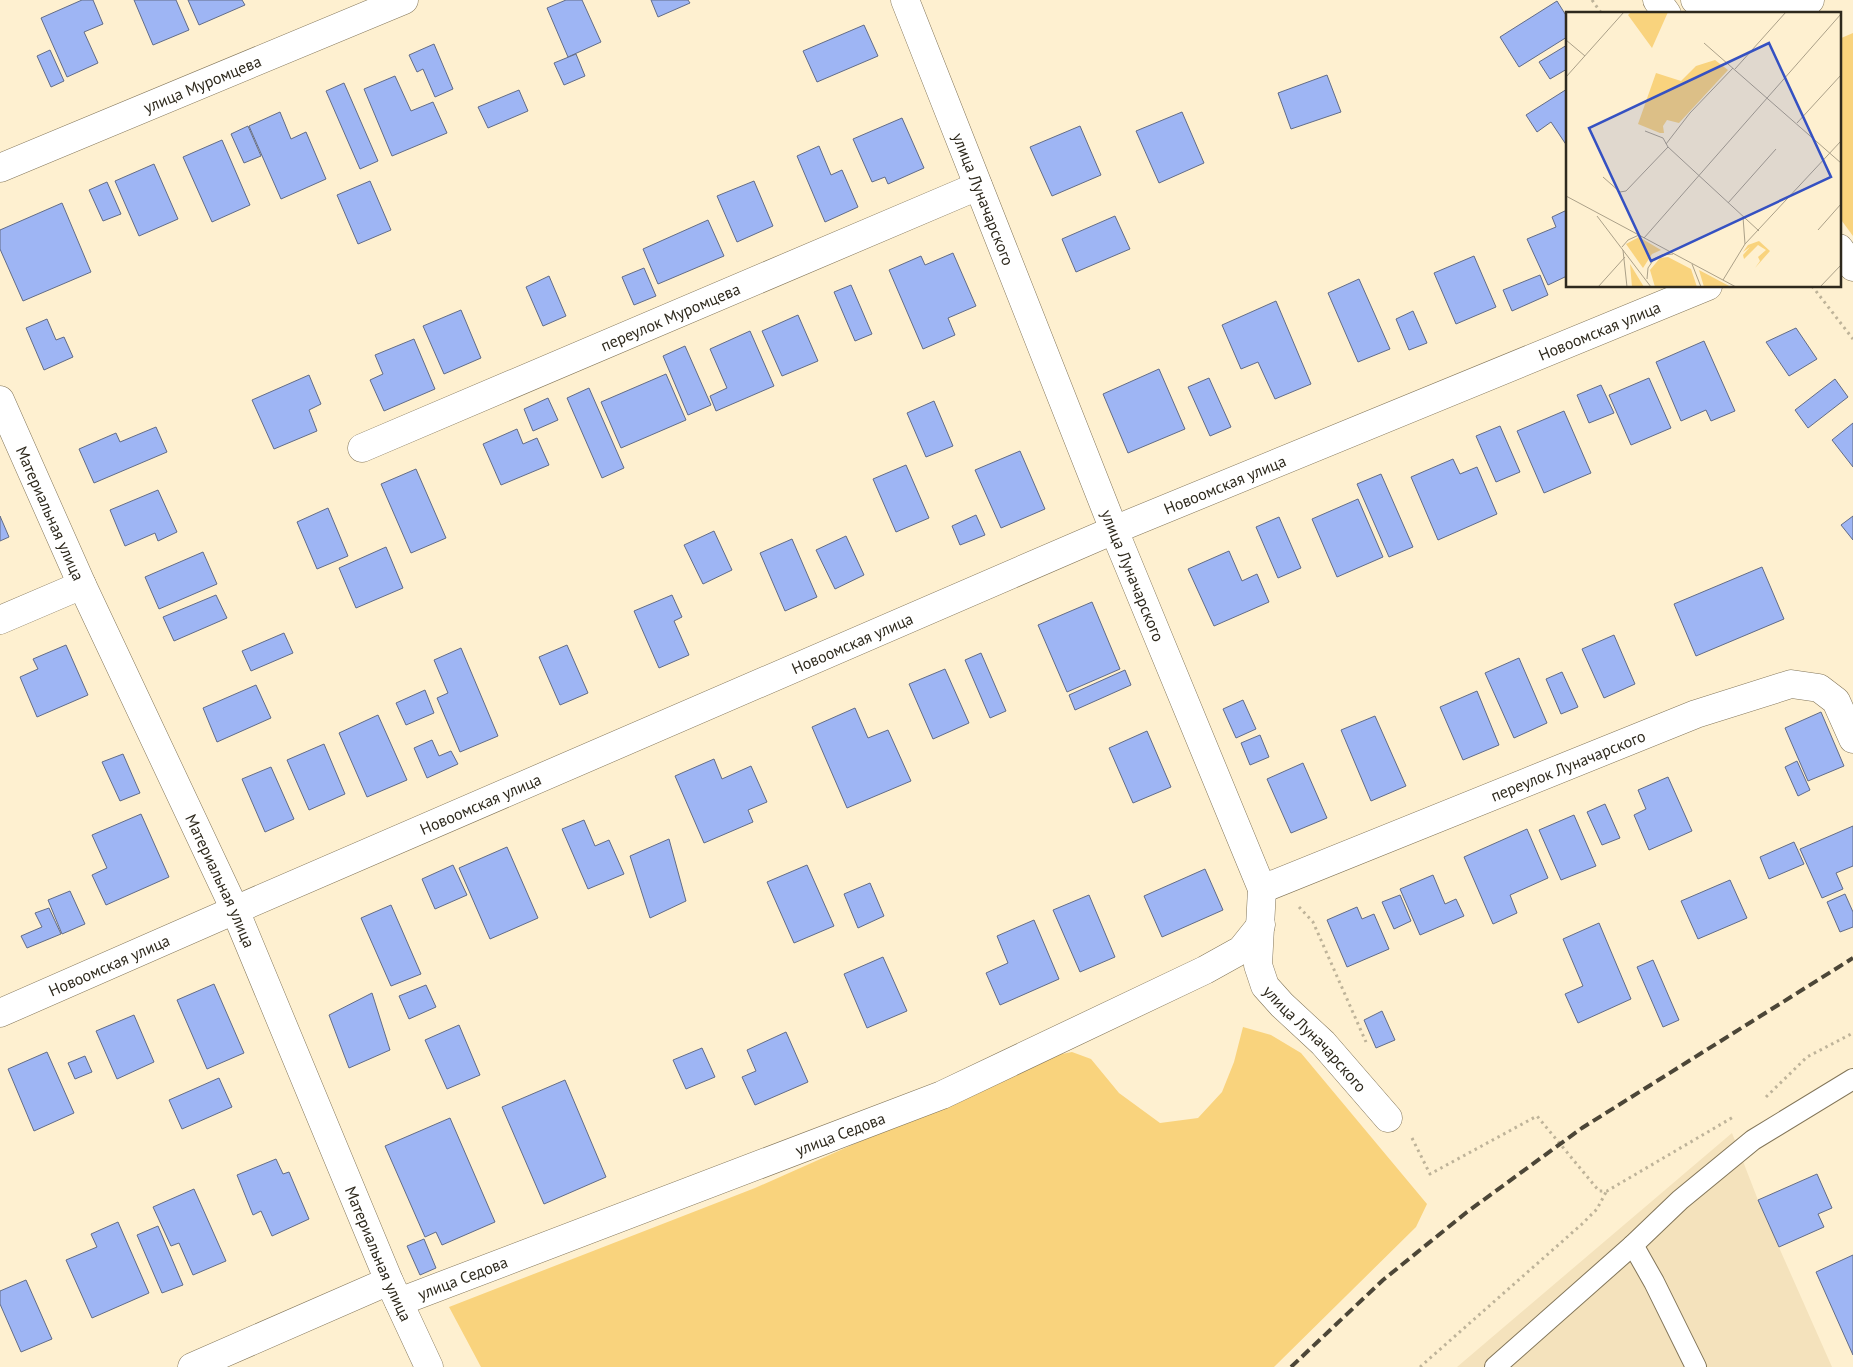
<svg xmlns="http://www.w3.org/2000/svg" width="1853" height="1367" viewBox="0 0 1853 1367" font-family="'PT Sans',sans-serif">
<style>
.built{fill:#f4e2bc}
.green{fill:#f9d37d}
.building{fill:#9eb5f4;stroke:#626c87}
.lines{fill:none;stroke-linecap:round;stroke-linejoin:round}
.lane-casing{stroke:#827559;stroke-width:22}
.street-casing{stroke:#827559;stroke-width:29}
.primary-casing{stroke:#827559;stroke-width:29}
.path{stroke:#beb399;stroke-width:3;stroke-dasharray:2.5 4;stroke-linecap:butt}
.lane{stroke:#fff;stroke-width:20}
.street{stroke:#fff;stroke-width:28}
.primary{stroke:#fff;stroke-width:28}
.rail{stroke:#4c4637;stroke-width:4;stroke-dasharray:10 5;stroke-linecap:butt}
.labels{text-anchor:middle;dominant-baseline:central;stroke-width:4.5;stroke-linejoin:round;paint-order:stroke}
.street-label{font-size:16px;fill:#2e291d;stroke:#fff}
.inset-road{fill:none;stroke:#aba088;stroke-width:1}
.view{fill:#3551c2;fill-opacity:0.15;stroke:#3551c2;stroke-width:2.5}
.inset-edge{fill:none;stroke:#2e291d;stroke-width:2.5}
</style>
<rect width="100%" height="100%" fill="#fef0d0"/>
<polygon class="built" points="1732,1133 1758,1200 1832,1367 1457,1367"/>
<g class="green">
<polygon points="1853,33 1853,236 1839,217 1839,39"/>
<polygon points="1243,1027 1271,1035 1301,1053 1427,1204 1416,1227 1274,1367 481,1367 449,1307 755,1188 1052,1056 1072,1052 1091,1059 1119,1093 1160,1123 1198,1118 1222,1092 1234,1062"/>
</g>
<g class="building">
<polygon points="82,0 93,0 103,24 84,32 98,63 67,77 41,18"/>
<polygon points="134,0 176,0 189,30 153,45"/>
<polygon points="188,0 242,0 245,5 199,25"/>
<polygon points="566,0 582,0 601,42 568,57 547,8"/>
<polygon points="651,0 688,0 690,3 658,17"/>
<polygon points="1557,1 1567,17 1567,37 1519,67 1500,37"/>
<polygon points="864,25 878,56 817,82 803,51"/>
<polygon points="434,44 453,89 435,97 423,69 417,72 409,55"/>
<polygon points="1567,45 1567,69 1550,79 1539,62"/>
<polygon points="50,50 64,81 51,87 37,56"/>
<polygon points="576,54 585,76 564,85 554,63"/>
<polygon points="1327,75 1341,112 1291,129 1278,93"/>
<polygon points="395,76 411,111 433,102 447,133 392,156 364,89"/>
<polygon points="344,83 378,161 360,169 326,91"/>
<polygon points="1567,89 1567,146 1551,122 1537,132 1526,115"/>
<polygon points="519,90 528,111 488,128 478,107"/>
<polygon points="280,112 291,139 306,132 326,179 281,199 249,126"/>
<polygon points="1182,112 1204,163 1159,183 1136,131"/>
<polygon points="902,118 924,168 888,184 885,177 872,182 853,139"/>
<polygon points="248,126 261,156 244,163 231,134"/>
<polygon points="1080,126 1101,175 1052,196 1030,147"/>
<polygon points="222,140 250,205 212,222 183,157"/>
<polygon points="819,146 831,175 842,170 858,207 825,222 797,156"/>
<polygon points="154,164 178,219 139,236 115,181"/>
<polygon points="370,181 391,230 358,244 337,195"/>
<polygon points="754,181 773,226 737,242 717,196"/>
<polygon points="107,182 121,214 103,221 89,190"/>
<polygon points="62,203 91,272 23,301 0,249 0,230"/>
<polygon points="1567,210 1567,276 1548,285 1527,239 1556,227 1552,217"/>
<polygon points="1115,216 1130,249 1076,272 1062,239"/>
<polygon points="708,220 724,256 658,284 643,249"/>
<polygon points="953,253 976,306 948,318 955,335 923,349 889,270 921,256 925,265"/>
<polygon points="1474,256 1496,307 1456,324 1434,273"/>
<polygon points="644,268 656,296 634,305 622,277"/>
<polygon points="1540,275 1548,295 1512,311 1503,290"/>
<polygon points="549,276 566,316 543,326 526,287"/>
<polygon points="1359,279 1390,349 1358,362 1328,293"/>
<polygon points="851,285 872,334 855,341 834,292"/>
<polygon points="1276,301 1311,384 1275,399 1258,362 1241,369 1222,325"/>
<polygon points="461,310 481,358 444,374 423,326"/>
<polygon points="1413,311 1427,343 1409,350 1396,319"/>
<polygon points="798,315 818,361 782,376 762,331"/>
<polygon points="47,319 56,340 64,337 73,357 44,370 26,328"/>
<polygon points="1796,328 1817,359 1789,376 1766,342"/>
<polygon points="750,331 774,386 716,411 710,396 727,388 710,349"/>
<polygon points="414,339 435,389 384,411 370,380 383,374 375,355"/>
<polygon points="1704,341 1735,411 1711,421 1706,410 1681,421 1656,362"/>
<polygon points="685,346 711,405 688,415 663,356"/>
<polygon points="1159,369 1185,429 1128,453 1103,394"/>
<polygon points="666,374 686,420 621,448 601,402"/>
<polygon points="309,375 321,404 309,410 317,431 274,449 252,400"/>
<polygon points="1209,378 1231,427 1210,436 1188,387"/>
<polygon points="1649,378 1671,428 1631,445 1609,395"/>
<polygon points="1835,379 1848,397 1808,428 1795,410"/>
<polygon points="1601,385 1614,413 1589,423 1577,395"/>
<polygon points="589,388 624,468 602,478 567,398"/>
<polygon points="548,398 558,420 533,431 524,409"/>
<polygon points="934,401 953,446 926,457 907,413"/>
<polygon points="1564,411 1591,473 1544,493 1517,431"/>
<polygon points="1853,423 1853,467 1832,440"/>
<polygon points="1500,426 1520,472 1496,482 1476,436"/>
<polygon points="156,427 167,452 94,483 79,449 116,433 120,442"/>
<polygon points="517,429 523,444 537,438 549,465 501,485 483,444"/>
<polygon points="1020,451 1045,509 1001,528 975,470"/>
<polygon points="1453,459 1460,474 1477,467 1497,514 1438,540 1411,477"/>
<polygon points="906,465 929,518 896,532 873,479"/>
<polygon points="416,469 446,538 411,553 381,484"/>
<polygon points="1381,474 1413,547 1389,557 1357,484"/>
<polygon points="158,490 177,532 158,541 155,533 125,546 110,510"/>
<polygon points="1358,499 1383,557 1337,577 1312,519"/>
<polygon points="328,508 348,556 317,569 297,522"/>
<polygon points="976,515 985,535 960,545 952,526"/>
<polygon points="0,516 9,537 0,541"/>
<polygon points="1853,516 1853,540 1841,525"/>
<polygon points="1279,517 1301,568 1278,578 1256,527"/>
<polygon points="714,531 732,570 703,584 684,545"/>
<polygon points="846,536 864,575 835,589 816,550"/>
<polygon points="792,539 817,597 785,611 760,553"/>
<polygon points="386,547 403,588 356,608 339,568"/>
<polygon points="1229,551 1242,581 1257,574 1269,602 1214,626 1188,569"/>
<polygon points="203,552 217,584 159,609 145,577"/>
<polygon points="1762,567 1784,619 1696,656 1674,604"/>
<polygon points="216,595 227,618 174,641 163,617"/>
<polygon points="672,595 682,617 674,621 689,655 659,668 634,611"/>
<polygon points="1092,602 1120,669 1067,692 1038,625"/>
<polygon points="284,633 293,653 251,671 242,651"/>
<polygon points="1614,635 1635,684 1604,698 1582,649"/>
<polygon points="66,645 88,695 37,717 20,677 38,669 33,659"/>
<polygon points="567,645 588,693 560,705 539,657"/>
<polygon points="461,648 498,736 460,752 437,698 448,693 434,660"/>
<polygon points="981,653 1006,711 990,718 965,660"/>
<polygon points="1519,658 1547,723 1514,738 1485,673"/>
<polygon points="945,669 969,723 933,739 909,684"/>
<polygon points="1125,670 1131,685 1075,710 1069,695"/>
<polygon points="1562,672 1578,707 1561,714 1546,679"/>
<polygon points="256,685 271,718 217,742 203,708"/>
<polygon points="425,690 434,713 406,725 396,703"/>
<polygon points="1477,691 1499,745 1463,760 1440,707"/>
<polygon points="1243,700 1256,729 1236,738 1223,709"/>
<polygon points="855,708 868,738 888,730 911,781 847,808 812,727"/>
<polygon points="1821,712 1844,766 1808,781 1785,728"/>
<polygon points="378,715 407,780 367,797 339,733"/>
<polygon points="1375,716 1406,786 1371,801 1341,730"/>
<polygon points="1147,731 1171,787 1133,803 1109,748"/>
<polygon points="1260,735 1269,757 1250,765 1241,743"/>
<polygon points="432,740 439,756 451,751 458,764 427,778 414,748"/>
<polygon points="324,744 345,794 309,810 287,760"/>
<polygon points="123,754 140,793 120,801 102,762"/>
<polygon points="714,759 722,779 751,766 767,802 748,810 753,822 704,843 675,776"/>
<polygon points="1797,761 1810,790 1798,796 1785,767"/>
<polygon points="1303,763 1327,818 1291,833 1267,779"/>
<polygon points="271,767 294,819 265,832 242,779"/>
<polygon points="1668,777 1692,831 1649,850 1634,815 1646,809 1638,790"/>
<polygon points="1605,804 1620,838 1602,845 1587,812"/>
<polygon points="141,814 169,877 106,905 92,875 107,868 92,835"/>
<polygon points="1574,815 1596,866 1561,880 1539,830"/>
<polygon points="584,820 595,846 609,840 624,874 588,889 562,829"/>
<polygon points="1853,826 1853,866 1836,873 1843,889 1822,898 1800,849"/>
<polygon points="1527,829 1548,878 1510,895 1517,913 1493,924 1464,857"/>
<polygon points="669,839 686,901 650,918 630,856"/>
<polygon points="1794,842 1804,864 1769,879 1760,857"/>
<polygon points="507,847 538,918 490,939 459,868"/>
<polygon points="453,865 467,895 435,909 422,879"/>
<polygon points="807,865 834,926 794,943 767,882"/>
<polygon points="1205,869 1223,910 1162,937 1144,896"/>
<polygon points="1433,875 1445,904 1456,899 1464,916 1420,935 1400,889"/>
<polygon points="1730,880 1747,918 1698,939 1681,901"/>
<polygon points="870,883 884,916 858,928 844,894"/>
<polygon points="70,891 85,924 62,934 48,900"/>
<polygon points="1845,894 1853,912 1853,927 1840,932 1827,902"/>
<polygon points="1089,895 1115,957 1080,972 1053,910"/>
<polygon points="1400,895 1411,921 1394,929 1382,902"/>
<polygon points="391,905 421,974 391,986 361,918"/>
<polygon points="1357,907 1362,919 1374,914 1389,949 1347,967 1327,920"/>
<polygon points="49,908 61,934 27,948 21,936 42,927 35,913"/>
<polygon points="1034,920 1059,979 1000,1005 986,973 1008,963 997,936"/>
<polygon points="1599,923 1631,999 1578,1023 1565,994 1583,986 1563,939"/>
<polygon points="883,957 907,1011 867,1028 844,974"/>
<polygon points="1653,960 1679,1020 1663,1027 1637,967"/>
<polygon points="214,984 244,1053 207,1069 177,1000"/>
<polygon points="426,985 436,1007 409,1019 399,996"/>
<polygon points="372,993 390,1050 349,1068 329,1015"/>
<polygon points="1382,1011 1395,1040 1376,1048 1364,1020"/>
<polygon points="134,1015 154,1062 117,1079 96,1031"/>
<polygon points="459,1025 480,1075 447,1089 425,1040"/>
<polygon points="786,1032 808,1082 755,1105 742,1077 756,1071 747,1050"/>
<polygon points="702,1048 715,1077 686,1089 673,1060"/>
<polygon points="47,1052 74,1113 34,1131 8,1069"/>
<polygon points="85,1056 92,1072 75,1079 68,1063"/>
<polygon points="219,1078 232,1107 182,1129 169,1100"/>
<polygon points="565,1080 606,1177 544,1204 502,1107"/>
<polygon points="450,1118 495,1222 442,1245 436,1232 425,1237 385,1146"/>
<polygon points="276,1159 283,1174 289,1172 309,1219 272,1236 261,1211 253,1215 237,1175"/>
<polygon points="1817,1174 1832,1208 1818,1214 1824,1227 1779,1247 1758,1200"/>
<polygon points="194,1189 226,1261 193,1275 179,1243 171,1246 153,1207"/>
<polygon points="118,1222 149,1293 92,1318 66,1260 97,1247 91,1234"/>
<polygon points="158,1226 183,1285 162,1293 137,1235"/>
<polygon points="424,1239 436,1268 420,1275 407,1246"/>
<polygon points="1853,1255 1853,1355 1816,1272"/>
<polygon points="26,1280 52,1339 21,1352 0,1304 0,1291"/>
</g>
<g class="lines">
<g class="lane-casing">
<g id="lane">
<polyline points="1633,1245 1654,1282 1696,1367"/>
<polyline points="1495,1367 1633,1245 1680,1200 1753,1140 1853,1079"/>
</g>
</g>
<g class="street-casing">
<g id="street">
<path id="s1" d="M 905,0 L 1114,530 L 1262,889 L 1258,965 L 1265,986 L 1282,1005 L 1323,1043 L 1388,1118"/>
<path id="s2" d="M 0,168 L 404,0"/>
<path id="s3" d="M 0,400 L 82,585 L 235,910 L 389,1281 L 429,1367"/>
<path id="s4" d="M 362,448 L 978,186"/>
<polyline points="0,620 82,585"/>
<path id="s5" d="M 1262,889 L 1696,714 L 1791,684 L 1819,688 L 1836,701 L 1853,739"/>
<path id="s6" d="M 0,1013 L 235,910 L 1114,530 L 1708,286"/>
<path id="s7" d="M 399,1302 L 942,1095 L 1205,970 L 1241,950 L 1261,925"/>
<polyline points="192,1367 389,1281"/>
</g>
</g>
<g class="primary-casing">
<g id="primary">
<polyline points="1657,0 1667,14"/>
<path d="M 1695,0 C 1720,10 1749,13 1776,9 C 1787,8 1799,3 1810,0"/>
<polyline points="1839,248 1853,267"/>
</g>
</g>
<g class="path">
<polyline points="1592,0 1602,14"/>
<polyline points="1812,286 1853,339"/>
<polyline points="1299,907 1313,922 1366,1042"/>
<polyline points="1766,1097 1807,1057 1853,1033"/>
<polyline points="1412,1138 1430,1174 1537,1116 1599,1191 1607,1191 1735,1116"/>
<polyline points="1420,1367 1582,1224 1597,1209 1606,1192"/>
</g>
<use href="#lane" class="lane"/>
<use href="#street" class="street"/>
<use href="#primary" class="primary"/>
<polyline class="rail" points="1291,1367 1383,1280 1467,1212 1582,1128 1853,958"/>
</g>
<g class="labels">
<g class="street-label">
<text stroke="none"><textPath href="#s2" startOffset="219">улица Муромцева</textPath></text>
<text stroke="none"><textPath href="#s1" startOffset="214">улица Луначарского</textPath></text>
<text stroke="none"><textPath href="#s4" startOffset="335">переулок Муромцева</textPath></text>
<text stroke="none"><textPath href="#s6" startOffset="1739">Новоомская улица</textPath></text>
<text stroke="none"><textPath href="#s6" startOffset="1334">Новоомская улица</textPath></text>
<text stroke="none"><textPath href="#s3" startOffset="124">Материальная улица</textPath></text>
<text stroke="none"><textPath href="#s1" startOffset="619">улица Луначарского</textPath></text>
<text stroke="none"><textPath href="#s6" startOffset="929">Новоомская улица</textPath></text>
<text stroke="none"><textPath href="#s5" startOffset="330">переулок Луначарского</textPath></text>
<text stroke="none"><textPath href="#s6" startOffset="524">Новоомская улица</textPath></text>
<text stroke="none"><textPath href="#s3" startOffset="529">Материальная улица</textPath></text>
<text stroke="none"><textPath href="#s6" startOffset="119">Новоомская улица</textPath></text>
<text stroke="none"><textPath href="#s1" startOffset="1129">улица Луначарского</textPath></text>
<text stroke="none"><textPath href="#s7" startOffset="472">улица Седова</textPath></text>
<text stroke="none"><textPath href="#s3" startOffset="934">Материальная улица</textPath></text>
<text stroke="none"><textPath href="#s7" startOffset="68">улица Седова</textPath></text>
</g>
</g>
<g transform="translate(1566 12)">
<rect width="275" height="275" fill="#fef0d0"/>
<path d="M 65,0 L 102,0 L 86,36 L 62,3 ZM 149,48 L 162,58 L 113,111 L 101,108 L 97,114 L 98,121 L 94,121 L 72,112 L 90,61 L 115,69 L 130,54 ZM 73,225 L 95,238 L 86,242 L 77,256 L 60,232 ZM 193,229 L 204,239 L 189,256 L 194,249 L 192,245 L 200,238 L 192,233 L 178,247 L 177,243 L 184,235 L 177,240 L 182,233 ZM 102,245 L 125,257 L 131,275 L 89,275 L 84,258 L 94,246 ZM 64,252 L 78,275 L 66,275 ZM 133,258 L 165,275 L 138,275 Z" fill="#f9d37d"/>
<path class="inset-road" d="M 0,28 L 19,44M 138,31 L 275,151M 169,57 L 220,0M 0,65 L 58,0M 231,111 L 275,63M 79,119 L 97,126 L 102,135 L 193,219M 100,132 L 124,101 L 167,56M 37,165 L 54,180 L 60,179 L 102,135M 0,184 L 170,275M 162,191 L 210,137M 31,204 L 85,275M 177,205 L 179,232M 252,218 L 275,192M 78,226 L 275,2M 56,235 L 62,228 L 73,223M 57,238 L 61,275M 126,252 L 135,275M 81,267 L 82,256 L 88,247 L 96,243 L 107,242M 157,268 L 179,232 L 275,129M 32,275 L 59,245M 254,275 L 275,253"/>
<path class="view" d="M 203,31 L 265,165 L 85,249 L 23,116 Z"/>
<rect width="275" height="275" class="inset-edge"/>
</g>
</svg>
